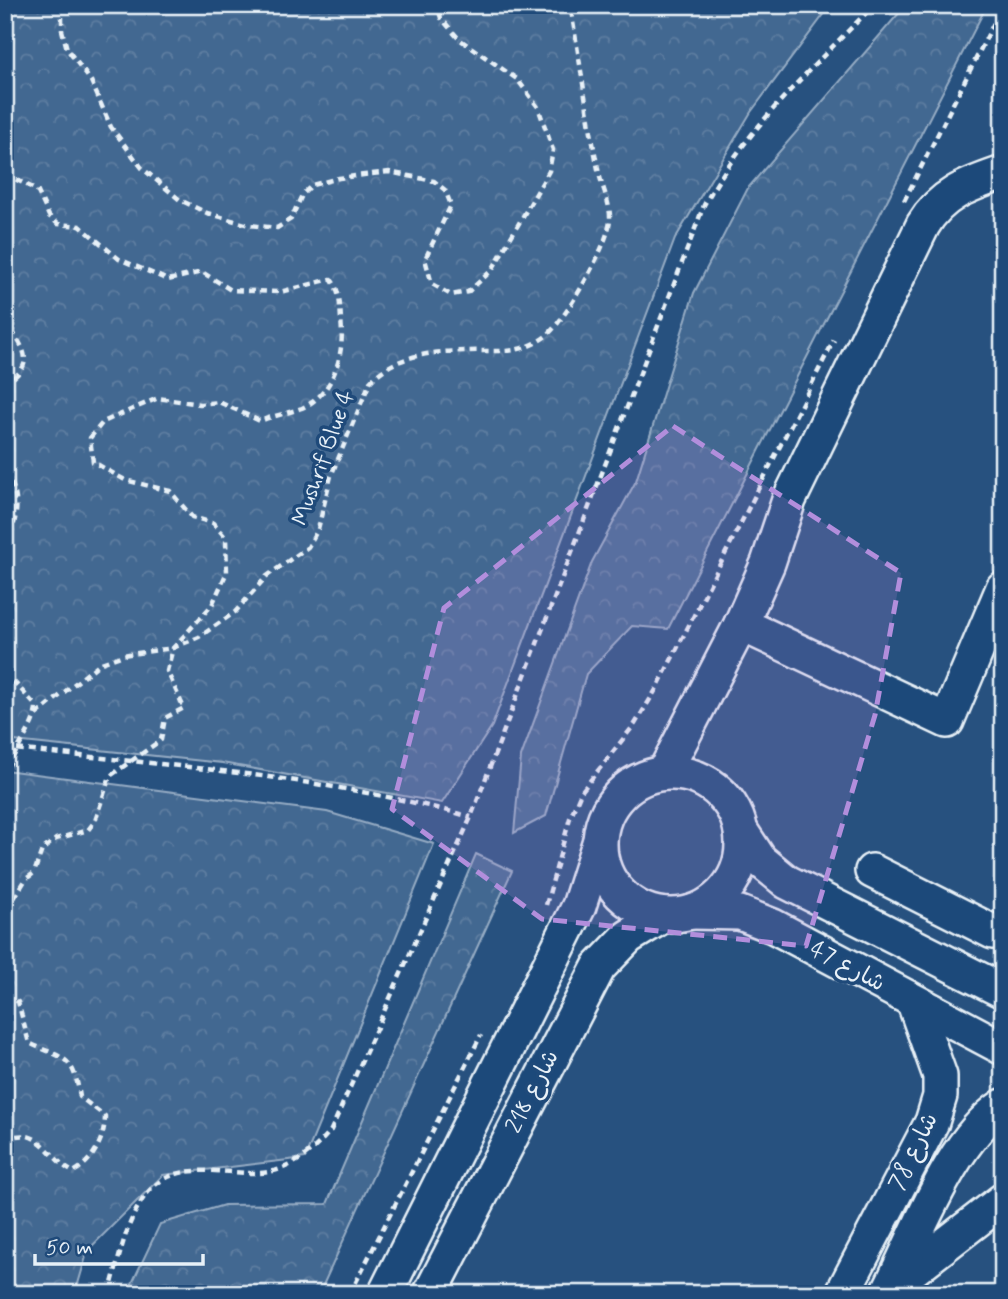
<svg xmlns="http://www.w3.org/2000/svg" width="1008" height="1299" viewBox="0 0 1008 1299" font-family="Mynerve,'Playpen Sans Arabic',sans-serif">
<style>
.forest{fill:url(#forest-crowns);stroke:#96acc4;stroke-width:2}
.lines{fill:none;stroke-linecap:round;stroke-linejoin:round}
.minor-casing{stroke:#e8f1f8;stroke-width:38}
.path{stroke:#e8f1f8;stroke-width:4.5;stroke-dasharray:7 5;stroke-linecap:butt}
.minor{stroke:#1f4a7a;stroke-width:33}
.marked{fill:#b28edc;fill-opacity:0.2;stroke:#b28edc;stroke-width:5;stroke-dasharray:14 9;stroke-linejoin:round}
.labels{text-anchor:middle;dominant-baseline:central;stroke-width:7;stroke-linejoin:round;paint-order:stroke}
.street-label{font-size:23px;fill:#e8f1f8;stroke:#1f4a7a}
</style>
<defs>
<pattern id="forest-crowns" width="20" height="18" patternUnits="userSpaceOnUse" patternTransform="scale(1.75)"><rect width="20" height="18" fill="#436891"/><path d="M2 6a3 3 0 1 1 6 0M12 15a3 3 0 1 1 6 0" fill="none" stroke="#5e7ea1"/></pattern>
</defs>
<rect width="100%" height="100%" fill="#27517f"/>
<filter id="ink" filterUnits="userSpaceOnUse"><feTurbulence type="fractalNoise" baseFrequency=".0143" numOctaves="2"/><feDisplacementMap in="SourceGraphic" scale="14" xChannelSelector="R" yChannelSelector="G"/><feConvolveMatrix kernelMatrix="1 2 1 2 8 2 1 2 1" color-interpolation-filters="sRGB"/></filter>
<g filter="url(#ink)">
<g class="forest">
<polygon points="5,5 831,5 751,112 675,239 492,726 442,803 222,763 5,740"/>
<polygon points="906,5 987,5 668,629 632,626 586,674 546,816 514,833 521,757 592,562 636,481 694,293 748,188"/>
<polygon points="5,770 327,812 434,844 305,1158 163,1175 88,1250 75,1294 5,1294"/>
<polygon points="476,854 512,871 319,1294 127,1294 160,1224 224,1205 327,1204"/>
</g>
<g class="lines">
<g class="minor-casing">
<g id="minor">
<path d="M 1003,173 C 969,185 942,193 923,225 L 789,500 L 768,563 L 741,624 L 947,721 L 1003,588"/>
<polyline points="664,773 741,624"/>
<circle cx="671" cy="844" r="71"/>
<polyline points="741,831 760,860 787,882 1003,991"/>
<polyline points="872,871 993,932"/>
<polyline points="692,912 740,913 773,926 1003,1048"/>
<polyline points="901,1279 1003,1200"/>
<polyline points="385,1294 579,906 599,843"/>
<polyline points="430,1294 599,967 628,937 664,915"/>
<polyline points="842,1294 932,1122 940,1096 940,1076 914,1003"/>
<path d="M 887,1294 C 917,1237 950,1141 1003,1106"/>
</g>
</g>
<g class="path">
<polyline points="62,5 62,30 67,49 91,81 111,127 142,168 180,200 207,213 249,225 277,228 291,219 302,195 312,185 339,178 389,172 434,181 445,190 451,205 425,259 432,284 451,295 468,292 492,270 549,171 553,150 538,107 517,79 459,39 441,18 437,5"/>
<path d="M 5,174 L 37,190 L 49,216 L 58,224 L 80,226 L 119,259 L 168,280 L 202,272 L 231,290 L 280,292 L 331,279 C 340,291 340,304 341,320 C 345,352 335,393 302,408 C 288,413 273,416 260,421 L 219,402 L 200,404 L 158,398 L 103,422 L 90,438 L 93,462 L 125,480 L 170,491 L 192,517 L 213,523 L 226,538 L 227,572 L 212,605 L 173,648 L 167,671 L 184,708 L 165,718 L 161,740 L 110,776 L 95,821 L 88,830 L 56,839 L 42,850 L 34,873 L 26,879 L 5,913"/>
<polyline points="904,201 1003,5"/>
<path d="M 5,320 C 20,345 41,363 5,383"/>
<path d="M 5,472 C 24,499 16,522 5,550"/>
<path d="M 5,672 L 36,706 C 36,728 12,751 5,776"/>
<path d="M 36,715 L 99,664 L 123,655 L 173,648 L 199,637 L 235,612 L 267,576 L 308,547 L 318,529 L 331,476 L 370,382 C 400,347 459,351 501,351 C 518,351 533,346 546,336 C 565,321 609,244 610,220 C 611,204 601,185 598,169 C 587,115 580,60 570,5"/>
<path d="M 5,748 C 161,765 319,775 471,817"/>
<polyline points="546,905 570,818 581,792 635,724 657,688 834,340"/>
<path d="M 5,995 L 18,1002 L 29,1043 C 66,1060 73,1055 80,1097 L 105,1116 C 105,1138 93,1162 73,1172 C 47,1158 40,1123 5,1140"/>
<path d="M 109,1294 C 118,1264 124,1228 141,1202 C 168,1157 216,1174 259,1173 C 289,1172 313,1152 331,1130 L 471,817 L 704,205 C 747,127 812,68 874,5"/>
<polyline points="350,1294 481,1035"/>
</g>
<use href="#minor" class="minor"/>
</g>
</g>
<path class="marked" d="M 673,426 L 901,573 L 875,715 L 806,946 L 542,919 L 392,809 L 444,608 Z"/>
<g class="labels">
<g class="street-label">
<text transform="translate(324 458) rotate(-70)">Mushrif Blue 4</text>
<text transform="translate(847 967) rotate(28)">شارع 47</text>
<text transform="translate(533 1092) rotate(-63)">شارع 218</text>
<text transform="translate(914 1152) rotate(-64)">شارع 78</text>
</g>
</g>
<rect width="1008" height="1299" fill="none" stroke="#1f4a7a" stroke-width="28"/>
<rect x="14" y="14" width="980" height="1271" fill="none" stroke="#e8f1f8" stroke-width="2.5" filter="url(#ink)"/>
<path d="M35 1254v10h168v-10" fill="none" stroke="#e8f1f8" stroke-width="3.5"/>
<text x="46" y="1254" font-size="21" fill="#e8f1f8" stroke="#1f4a7a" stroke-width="5" paint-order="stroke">50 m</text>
</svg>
